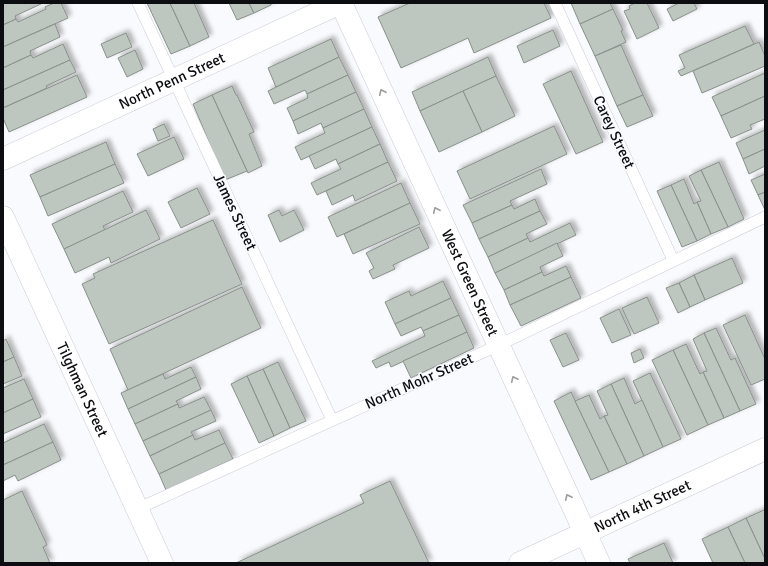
<svg xmlns="http://www.w3.org/2000/svg" width="768" height="566" viewBox="0 0 768 566" font-family="Signika,sans-serif">
<style>
.building{fill:#bec6c0;stroke:#88908a;filter:url(#shadow)}
.lines{fill:none;stroke-linecap:round;stroke-linejoin:round}
.lane-casing{stroke:#caccd5;stroke-width:12}
.street-casing{stroke:#caccd5;stroke-width:23}
.secondary-casing{stroke:#caccd5;stroke-width:23}
.primary-casing{stroke:#caccd5;stroke-width:23}
.lane{stroke:#fff;stroke-width:11}
.street{stroke:#fff;stroke-width:22}
.secondary{stroke:#fff;stroke-width:22}
.primary{stroke:#fff;stroke-width:22}
.oneway{stroke:#9e9e9f}
.labels{text-anchor:middle;dominant-baseline:central;stroke-width:3;stroke-linejoin:round;paint-order:stroke}
.street-label{font-size:15px;fill:#0c0d10;stroke:#f9fafd}
</style>
<defs>
<filter id="shadow"><feDropShadow dx="3.5" dy="-3.5" stdDeviation="2" flood-color="#0004"/></filter>
</defs>
<rect width="100%" height="100%" fill="#f9fafd"/>
<g class="building">
<polygon points="5,3 43,3 15,16 16,19 3,25 3,4"/>
<polygon points="54,3 61,3 68,18 3,47 3,25 16,19 18,22 46,9 45,7"/>
<polygon points="147,3 170,3 190,46 171,54"/>
<polygon points="170,3 194,3 209,37 190,46"/>
<polygon points="229,3 249,3 254,13 237,20"/>
<polygon points="249,3 271,3 271,5 254,13"/>
<polygon points="410,3 544,3 551,18 474,53 468,38 401,68 378,17"/>
<polygon points="571,3 610,3 613,9 580,24"/>
<polygon points="635,3 647,3 659,28 637,39 624,11 630,9 629,6"/>
<polygon points="679,3 694,3 697,9 673,21 667,9"/>
<polygon points="613,9 623,30 621,31 626,42 595,56 580,24"/>
<polygon points="55,24 60,37 30,51 31,55 3,68 3,47"/>
<polygon points="745,26 754,44 681,76 678,71 685,68 679,55"/>
<polygon points="553,30 560,46 524,63 517,46"/>
<polygon points="126,33 132,47 107,58 101,44"/>
<polygon points="331,39 339,57 276,87 268,68"/>
<polygon points="759,42 765,56 765,66 702,93 693,71"/>
<polygon points="63,44 70,60 3,90 3,68 31,55 33,58"/>
<polygon points="621,45 643,95 617,106 595,56"/>
<polygon points="135,50 143,69 127,77 118,58"/>
<polygon points="339,57 348,75 307,94 305,90 274,104 268,91"/>
<polygon points="488,57 496,76 420,111 412,92"/>
<polygon points="70,60 76,72 46,86 47,88 3,108 3,90"/>
<polygon points="571,71 603,142 576,154 543,84"/>
<polygon points="765,73 765,96 721,116 712,97"/>
<polygon points="77,75 87,97 9,132 3,118 3,108"/>
<polygon points="348,75 356,92 293,121 287,108 308,98 307,94"/>
<polygon points="496,76 515,116 482,132 463,91"/>
<polygon points="232,86 236,95 237,95 254,132 249,134 262,166 248,173 212,95"/>
<polygon points="463,91 482,132 439,152 420,111"/>
<polygon points="356,92 364,109 323,128 321,123 298,134 293,121"/>
<polygon points="212,95 247,171 225,180 210,147 211,147 193,104"/>
<polygon points="643,95 653,116 627,127 617,106"/>
<polygon points="765,96 765,119 750,125 752,129 731,138 721,116"/>
<polygon points="364,109 372,127 301,160 295,147 325,133 323,128"/>
<polygon points="164,124 170,136 158,141 153,129"/>
<polygon points="554,126 567,154 470,199 457,171"/>
<polygon points="372,127 380,144 338,164 336,159 315,169 309,156"/>
<polygon points="765,130 765,149 743,159 736,143"/>
<polygon points="174,137 184,159 148,176 137,154"/>
<polygon points="106,142 115,164 40,197 30,175"/>
<polygon points="380,144 388,162 317,195 311,183 341,169 338,164"/>
<polygon points="765,149 765,166 749,174 743,159"/>
<polygon points="388,162 397,181 355,201 353,195 332,205 326,191"/>
<polygon points="719,162 744,219 728,227 701,170"/>
<polygon points="115,164 124,183 48,216 40,197"/>
<polygon points="541,169 547,184 510,201 512,205 472,223 463,205"/>
<polygon points="701,170 728,227 711,234 697,202 701,201 689,176"/>
<polygon points="765,174 765,192 758,195 751,180"/>
<polygon points="684,179 694,204 697,202 711,234 697,241 671,185"/>
<polygon points="401,183 410,203 337,237 328,217"/>
<polygon points="671,185 697,241 682,247 657,191"/>
<polygon points="197,188 210,214 181,228 168,202"/>
<polygon points="123,191 133,212 103,226 105,230 64,249 52,224"/>
<polygon points="765,192 765,210 758,195"/>
<polygon points="535,199 540,211 479,239 472,223 512,205 514,209"/>
<polygon points="410,203 420,224 353,254 344,234"/>
<polygon points="146,210 160,239 111,263 109,257 75,273 64,249"/>
<polygon points="279,210 282,216 294,210 304,230 280,242 268,215"/>
<polygon points="540,211 547,224 526,234 528,238 488,257 479,239"/>
<polygon points="213,220 242,284 109,344 82,284 95,278 93,274"/>
<polygon points="570,223 576,235 495,273 488,257 528,238 530,242"/>
<polygon points="419,227 429,248 393,265 395,269 373,279 369,271 374,268 366,253"/>
<polygon points="557,243 563,256 540,267 542,272 504,290 495,273"/>
<polygon points="732,258 743,283 705,300 694,275"/>
<polygon points="566,266 571,277 510,305 504,290 542,272 544,276"/>
<polygon points="694,275 705,300 690,307 679,283"/>
<polygon points="571,277 581,298 521,326 510,305"/>
<polygon points="443,281 451,298 395,324 385,302 409,291 411,296"/>
<polygon points="679,283 690,307 678,313 666,288"/>
<polygon points="242,287 261,328 128,390 110,349"/>
<polygon points="647,297 659,323 634,334 622,308"/>
<polygon points="451,298 459,315 423,331 421,327 401,336 395,324"/>
<polygon points="619,309 631,335 612,343 600,318"/>
<polygon points="459,315 467,332 391,367 389,362 376,368 372,361 425,336 423,331"/>
<polygon points="745,315 765,359 765,379 751,385 723,325"/>
<polygon points="716,328 731,360 735,358 756,404 740,411 704,333"/>
<polygon points="467,332 474,348 411,378 403,361"/>
<polygon points="566,333 579,360 563,367 550,340"/>
<polygon points="704,333 740,411 724,418 703,372 707,371 693,339"/>
<polygon points="6,339 14,357 3,362 3,341"/>
<polygon points="686,344 700,374 703,372 724,418 708,425 673,350"/>
<polygon points="640,349 644,358 634,363 631,353"/>
<polygon points="673,350 708,425 687,435 652,360"/>
<polygon points="14,357 22,376 3,384 3,362"/>
<polygon points="278,362 306,421 290,428 263,369"/>
<polygon points="191,367 196,377 128,409 121,393 163,374 165,379"/>
<polygon points="263,369 290,428 274,436 247,376"/>
<polygon points="650,373 681,439 663,447 633,381"/>
<polygon points="247,376 274,436 259,443 231,384"/>
<polygon points="196,377 201,389 176,401 178,404 135,424 128,409"/>
<polygon points="624,378 635,404 642,400 663,447 644,456 611,384"/>
<polygon points="24,379 33,399 3,413 3,388"/>
<polygon points="611,384 644,456 627,464 604,416 608,415 597,391"/>
<polygon points="571,392 609,472 591,480 554,401"/>
<polygon points="589,395 600,419 604,416 627,464 609,472 575,401"/>
<polygon points="204,397 211,410 143,441 135,424 178,404 179,408"/>
<polygon points="33,399 41,417 3,434 3,413"/>
<polygon points="211,410 216,421 191,432 193,435 150,456 143,441"/>
<polygon points="44,424 53,442 3,465 3,443"/>
<polygon points="219,430 225,443 159,474 150,456 193,435 195,440"/>
<polygon points="53,442 61,460 18,481 15,475 3,481 3,465"/>
<polygon points="225,443 233,459 166,490 159,474"/>
<polygon points="390,481 429,563 236,563 364,503 360,495"/>
<polygon points="22,491 47,545 43,547 50,563 3,563 3,500"/>
<polygon points="764,510 765,513 765,559 746,518"/>
<polygon points="746,518 765,559 765,563 745,563 728,527"/>
<polygon points="728,527 745,563 713,563 702,539"/>
<polygon points="664,543 673,563 630,563 628,559"/>
</g>
<g class="lines">
<g class="lane-casing">
<g id="lane">
<polyline points="138,3 332,420"/>
<polyline points="555,3 673,260"/>
<polyline points="137,509 499,345 765,217"/>
</g>
</g>
<g class="street-casing">
<g id="street">
<path id="s1" d="M 341,3 L 599,563"/>
<path id="s2" d="M 3,159 L 340,3"/>
</g>
</g>
<g class="secondary-casing">
<g id="secondary">
<path id="s3" d="M 520,563 L 765,449"/>
</g>
</g>
<g class="primary-casing">
<g id="primary">
<path id="s4" d="M 3,217 L 162,563"/>
</g>
</g>
<use href="#lane" class="lane"/>
<use href="#street" class="street"/>
<use href="#secondary" class="secondary"/>
<use href="#primary" class="primary"/>
</g>
<defs><path id="oneway-chevron" d="M-2-3.5L2.5 0L-2 3.5" fill="none" stroke-width="1.6" stroke-linecap="round" stroke-linejoin="round"/></defs>
<g class="oneway">
<use href="#oneway-chevron" transform="translate(382 92) rotate(-115)"/>
<use href="#oneway-chevron" transform="translate(436 210) rotate(-115)"/>
<use href="#oneway-chevron" transform="translate(514 379) rotate(-115)"/>
<use href="#oneway-chevron" transform="translate(568 497) rotate(-115)"/>
</g>
<g class="labels">
<g class="street-label">
<text stroke="none"><textPath href="#s2" startOffset="186">North Penn Street</textPath></text>
<text transform="translate(614 132) rotate(65)">Carey Street</text>
<text transform="translate(235 212) rotate(65)">James Street</text>
<text stroke="none"><textPath href="#s1" startOffset="308">West Green Street</textPath></text>
<text transform="translate(419 381) rotate(-24)">North Mohr Street</text>
<text stroke="none"><textPath href="#s4" startOffset="190">Tilghman Street</textPath></text>
<text stroke="none"><textPath href="#s3" startOffset="135">North 4th Street</textPath></text>
</g>
</g>
<rect width="768" height="566" fill="none" stroke="#0c0d10" stroke-width="8"/>
</svg>
